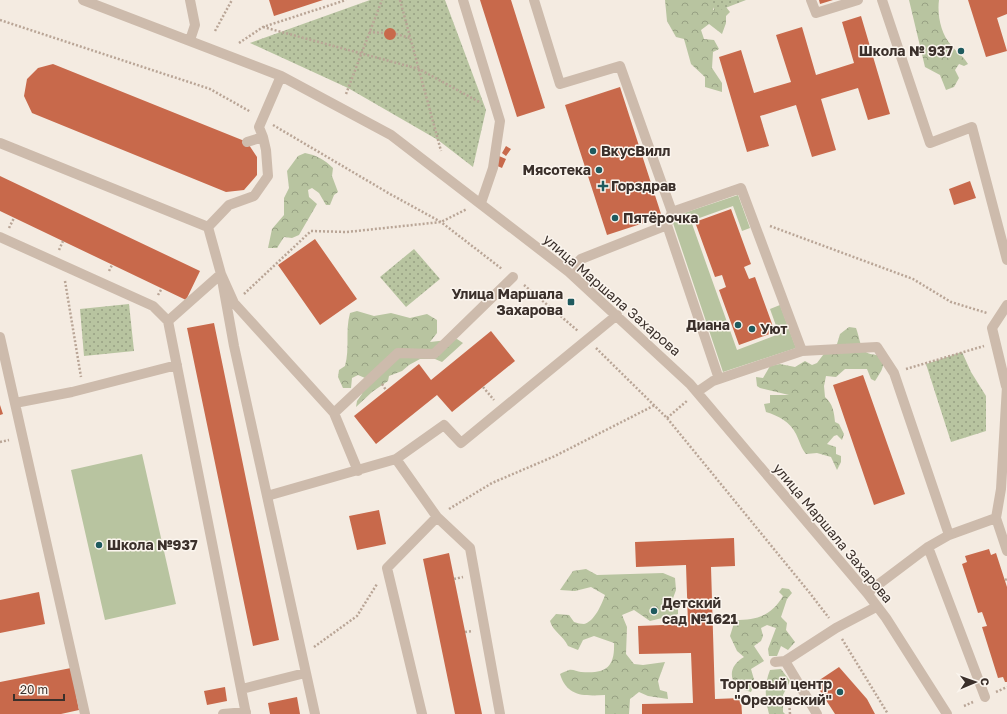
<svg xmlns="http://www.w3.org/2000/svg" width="1007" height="714" font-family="'Golos Text',sans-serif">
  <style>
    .green { fill: #b8c4a0 }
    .forest { fill: url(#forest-crowns) }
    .park { fill: url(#park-dots) }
    .building { fill: #c8694b }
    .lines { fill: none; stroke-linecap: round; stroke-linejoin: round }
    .path { stroke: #b9a596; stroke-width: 2.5; stroke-dasharray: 2 2; stroke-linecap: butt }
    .minor { stroke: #cdbbac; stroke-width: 10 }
    .poi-dot { fill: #1f5a5e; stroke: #fbf5ee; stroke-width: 1.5 }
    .labels { text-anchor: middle; stroke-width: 3; stroke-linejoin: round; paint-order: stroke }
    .poi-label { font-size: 14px; font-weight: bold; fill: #3b302b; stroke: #fbf5ee; text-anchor: start }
    .street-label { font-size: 14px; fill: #3b302b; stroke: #fbf5ee }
  </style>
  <defs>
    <pattern id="forest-crowns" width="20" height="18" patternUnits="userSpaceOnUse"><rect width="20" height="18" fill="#b8c4a0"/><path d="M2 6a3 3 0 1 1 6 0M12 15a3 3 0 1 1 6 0" fill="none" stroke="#97a083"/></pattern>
    <pattern id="park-dots" width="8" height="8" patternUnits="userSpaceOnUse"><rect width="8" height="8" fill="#b8c4a0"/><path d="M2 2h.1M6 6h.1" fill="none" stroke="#97a083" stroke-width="1.8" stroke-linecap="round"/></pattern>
  </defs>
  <rect width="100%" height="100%" fill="#f4ebe1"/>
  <!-- green -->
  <path class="green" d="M738,195l12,33 -8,3 -9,-25 -42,15 46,129 42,-16 -9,-25 10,-4 16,43 -73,24 -50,-149 2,-7z
    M142,454l34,150 -71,16 -34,-150z"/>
  <!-- forest -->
  <path class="forest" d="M665,0h48v10l13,-3 4,5 -4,4v7l-4,11 -13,-10 -8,6 3,9 10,1 5,9 -6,3 -1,16 10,15v9l-17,-5v-10l-14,-13 -7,-25 -8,-2 -9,-16z
    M909,0h30c-2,15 2,34 12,45 6,8 11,9 17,19l-4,2 -5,-2 -4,6 4,8 -5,9 -8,3 -6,-15 -15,-8z
    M305,153c11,2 20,7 28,15l-1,8 6,16 -4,3 -4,10h-4l-7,-12 -7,-5 -4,2 1,7 8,7 -18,31 -7,3 -8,-1 -7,11h-9l4,-19 12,-14v-17l5,-10 -2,-17 11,-15z
    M357,311l17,5 17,-3 19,5 17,-4 10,6v13l-7,9 27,-3 6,4 -21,19 -7,-3h-15l-11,6 -7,6 -13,5 -1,5 -16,11 -16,15 1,-6 5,-7 3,-16 -7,-3 -6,3 -1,10h-8l-5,-11 1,-7 6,-4c5,-18 0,-35 5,-53z
    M849,327l7,1c6,17 3,27 24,27 7,10 1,16 -5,26l-4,-2 -4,-10h-22l-9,8 -10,-1 -2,10 1,11c8,7 9,15 10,25l4,2 5,10 -2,6 -5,-5 -3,1 -7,8 9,3v7l5,2v6l-4,8 -6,-13 -14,-4 -11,1c-5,-6 -6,-12 -10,-20 -6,-12 -17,-18 -30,-22l-2,-8 6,-1v-8h19l-29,-7 -3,-2 -1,-9 7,1 7,-12 10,-2 15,3 10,-6 7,4 5,-2 9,-12 11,-7 3,-10z
    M586,569l11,6 66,-2 12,5 1,12 -4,11 6,7v6l-28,7 -16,-11 -12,5 5,12 -1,27 8,10 9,1 22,-3 -7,19 2,9 7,2 1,7 -20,-3 -9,-4 -9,7 -1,15h-24v-19c-21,1 -38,2 -45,-21 2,-1 6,-3 9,-4 4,-1 8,2 12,2 24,2 34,-4 33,-29l-20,-7 -11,4 -5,10 -10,-4c-5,-11 -15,-14 -18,-25l6,-7 13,1 5,7c3,1 7,2 10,2 10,-2 18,-20 21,-29l-14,-8 -16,4 -15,-1 13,-19z
    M782,588l7,1 3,4 -5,6 -6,18 6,6 -1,7 9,12 -7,8 -7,-4 -4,10h-8l-1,-7 8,-21 -9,-3 -6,3 2,8 -2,5 -7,5 10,15 -13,8 4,14 -4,9 -14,-4c-9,-13 -6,-23 7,-31l-7,-6 -7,-15 5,-16c22,0 36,-4 48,-24l-4,-4z
    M781,669l9,12 -7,14v17l2,2h-16c-4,-16 -5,-29 1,-44z"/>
  <!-- park -->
  <path class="park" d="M370,0h75l41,110 -13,57 -35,-27 -90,-52 -98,-45z
    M710,0h36l-31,12z
    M414,249l26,30 -34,28 -26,-30z
    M129,304l5,47 -50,5 -4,-47z
    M962,352l9,20 15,24v35l-35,11 -25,-78z"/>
  <!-- building -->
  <path class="building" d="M269,0h54l-49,16z
    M480,0h31l34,108 -28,9z
    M819,0h14l-13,4z
    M968,0h39v14l-10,4 10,33 -21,6z
    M861,16l29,98 -22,6 -10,-32 -37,11 15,51 -24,7 -16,-52 -36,11 9,30 -22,6 -28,-95 22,-7 13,43 37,-11 -15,-47 26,-8 14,48 38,-12 -12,-41z
    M384 34a6 6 0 1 1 12 0a6 6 0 1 1-12 0Z
    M53,64l194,78 10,15v18l-13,15 -18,2 -194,-79 -8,-17 3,-17 11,-11z
    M620,87l42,130 -55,18 -42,-130z
    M506,146l5,3 -5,7 -4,-3z
    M499,156l7,3 -4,9 -7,-3z
    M0,176l200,95 -14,29 -186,-89z
    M970,181l6,17 -22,7 -5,-16z
    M731,209l20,55 -7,3 5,12 6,-2 20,55 -36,13 -20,-55 7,-3 -4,-12 -7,2 -20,-55z
    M315,239l42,60 -37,26 -42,-60z
    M214,323l65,317 -26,6 -66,-318z
    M491,331l24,30 -63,51 -15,-17 -61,49 -22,-28 65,-52 12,16z
    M863,375l42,119 -31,11 -41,-120z
    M0,405l3,9 -3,1z
    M379,510l7,34 -29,6 -8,-34z
    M734,538l1,28 -24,1 4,132 26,-1 1,16h-100v-10l51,-1 -2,-50 -52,1 -1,-28 50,-2 -2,-59 -50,2 -1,-25z
    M989,549l2,6 5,-2 11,34v95h-2l-2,-5 -5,1 -16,-51 5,-1 -5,-14 -4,1 -16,-49 5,-2 -2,-6z
    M449,553l27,132 6,29h-27l-32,-155z
    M39,592l6,32 -45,9v-33z
    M839,667l28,32 8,15h-40l-20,-31z
    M71,668l8,42 -18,4h-61v-32z
    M225,687l2,14 -20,4 -3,-14z
    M297,697l3,17h-30l-2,-11z"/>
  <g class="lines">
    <!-- path -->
    <path class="path" d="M400,0l41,151
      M0,20l210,69 41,23
      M263,27l156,42 62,34
      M215,31l17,-31
      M369,32l15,1
      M396,34l14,4
      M239,43l24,-16 83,-27
      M346,94l36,-94
      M273,125l117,69 51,28 61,47
      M770,226l143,53 38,23 36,11
      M9,228l5,-10
      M59,250l4,-9
      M109,271l3,-6
      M65,281l16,96
      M524,285l54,46
      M244,294l67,-63 36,1 94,-10 26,-13
      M158,295l4,-7
      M596,348l71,70 142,174 20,26
      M906,369l78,-23
      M382,384l4,6
      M483,387l11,13
      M667,418l21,-18
      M0,442l9,-2
      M449,509l43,-26 63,-27 100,-51
      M454,579l9,-2
      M1005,580l2,-1
      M465,632l8,-1
      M842,639l46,75
      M314,647l43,-31 20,-32
      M996,692l11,-5
      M964,706l9,-4
      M790,714l-1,-14 2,-5"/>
    <!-- minor -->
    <path class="minor" d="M83,0l198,76 110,59 178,137 121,112 177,209 19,25 61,96
      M190,0l5,25 -5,15
      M463,0l37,121 -7,47 -12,35
      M534,0l26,84 60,-18 52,146 -5,13 -86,34 -12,13
      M811,0l5,13 42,-13
      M882,0l48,143 42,-16 35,133
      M263,137l-4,-10 22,-51
      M0,143l208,84 13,47 13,72 81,368
      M672,212l69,-24 61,163
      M667,225l52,154
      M208,227l21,-22 25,-9 14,-20 -2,-26 -3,-13 -16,5
      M0,237l153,69 15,15 53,-47 13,29 100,110 24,58
      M168,321l78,393
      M0,337l85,377
      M1006,386l-14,-58 15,-23
      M697,392l16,-11 89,-30 75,-4 17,26 55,162
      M15,403l57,-11 105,-27
      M334,413l64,-60 36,1 79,-77
      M396,459l41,58 33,31 30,166
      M267,496l129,-37 48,-34 17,18 156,-128
      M996,518l11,33
      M928,547l57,150
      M867,593l61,-46 21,-12 47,-17 5,-29 6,-103
      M775,662l10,-1
      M242,689l63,-16
      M223,714l23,-2
      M422,714l-35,-146 50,-51
      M817,714l-32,-53 51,-33 40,-21"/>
  </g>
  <!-- markers -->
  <g class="poi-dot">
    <circle cx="961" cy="51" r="4"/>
    <circle cx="593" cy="151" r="4"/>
    <circle cx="599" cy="170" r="4"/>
    <path d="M601 180h4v4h4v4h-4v4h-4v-4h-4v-4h4z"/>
    <circle cx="615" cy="218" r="4"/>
    <rect x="567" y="298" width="8" height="8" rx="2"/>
    <circle cx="738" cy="325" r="4"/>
    <circle cx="752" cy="329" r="4"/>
    <circle cx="99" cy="545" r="4"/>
    <circle cx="654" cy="611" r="4"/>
    <circle cx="840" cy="692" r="4"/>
  </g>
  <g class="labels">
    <!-- poi labels -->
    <g class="poi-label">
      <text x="953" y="56" text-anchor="end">Школа № 937</text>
      <text x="601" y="156">ВкусВилл</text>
      <text x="591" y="175" text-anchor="end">Мясотека</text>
      <text x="611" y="191">Горздрав</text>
      <text x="623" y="223">Пятёрочка</text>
      <text x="563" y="299" text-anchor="end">Улица Маршала<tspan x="563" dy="16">Захарова</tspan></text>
      <text x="730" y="330" text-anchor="end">Диана</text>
      <text x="760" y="334">Уют</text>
      <text x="107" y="550">Школа №937</text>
      <text x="662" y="608">Детский<tspan x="662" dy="16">сад №1621</tspan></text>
      <text x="832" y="689" text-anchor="end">Торговый центр<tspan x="832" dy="16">"Ореховский"</tspan></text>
    </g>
    <!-- street labels -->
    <g class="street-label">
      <text transform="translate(612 295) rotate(41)" y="5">улица Маршала Захарова</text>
      <text transform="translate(833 533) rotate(50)" y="5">улица Маршала Захарова</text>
    </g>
  </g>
  <!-- north arrow -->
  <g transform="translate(975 682) rotate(88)" stroke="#fbf5ee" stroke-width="3" paint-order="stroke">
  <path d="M0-3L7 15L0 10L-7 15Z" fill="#3b302b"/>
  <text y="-6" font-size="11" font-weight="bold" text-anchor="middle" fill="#3b302b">С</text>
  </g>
  <!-- scale -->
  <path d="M14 694v6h50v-6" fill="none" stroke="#3b302b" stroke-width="2"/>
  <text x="20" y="694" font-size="12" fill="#3b302b" stroke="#fbf5ee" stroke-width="3" paint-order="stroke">20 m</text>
</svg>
